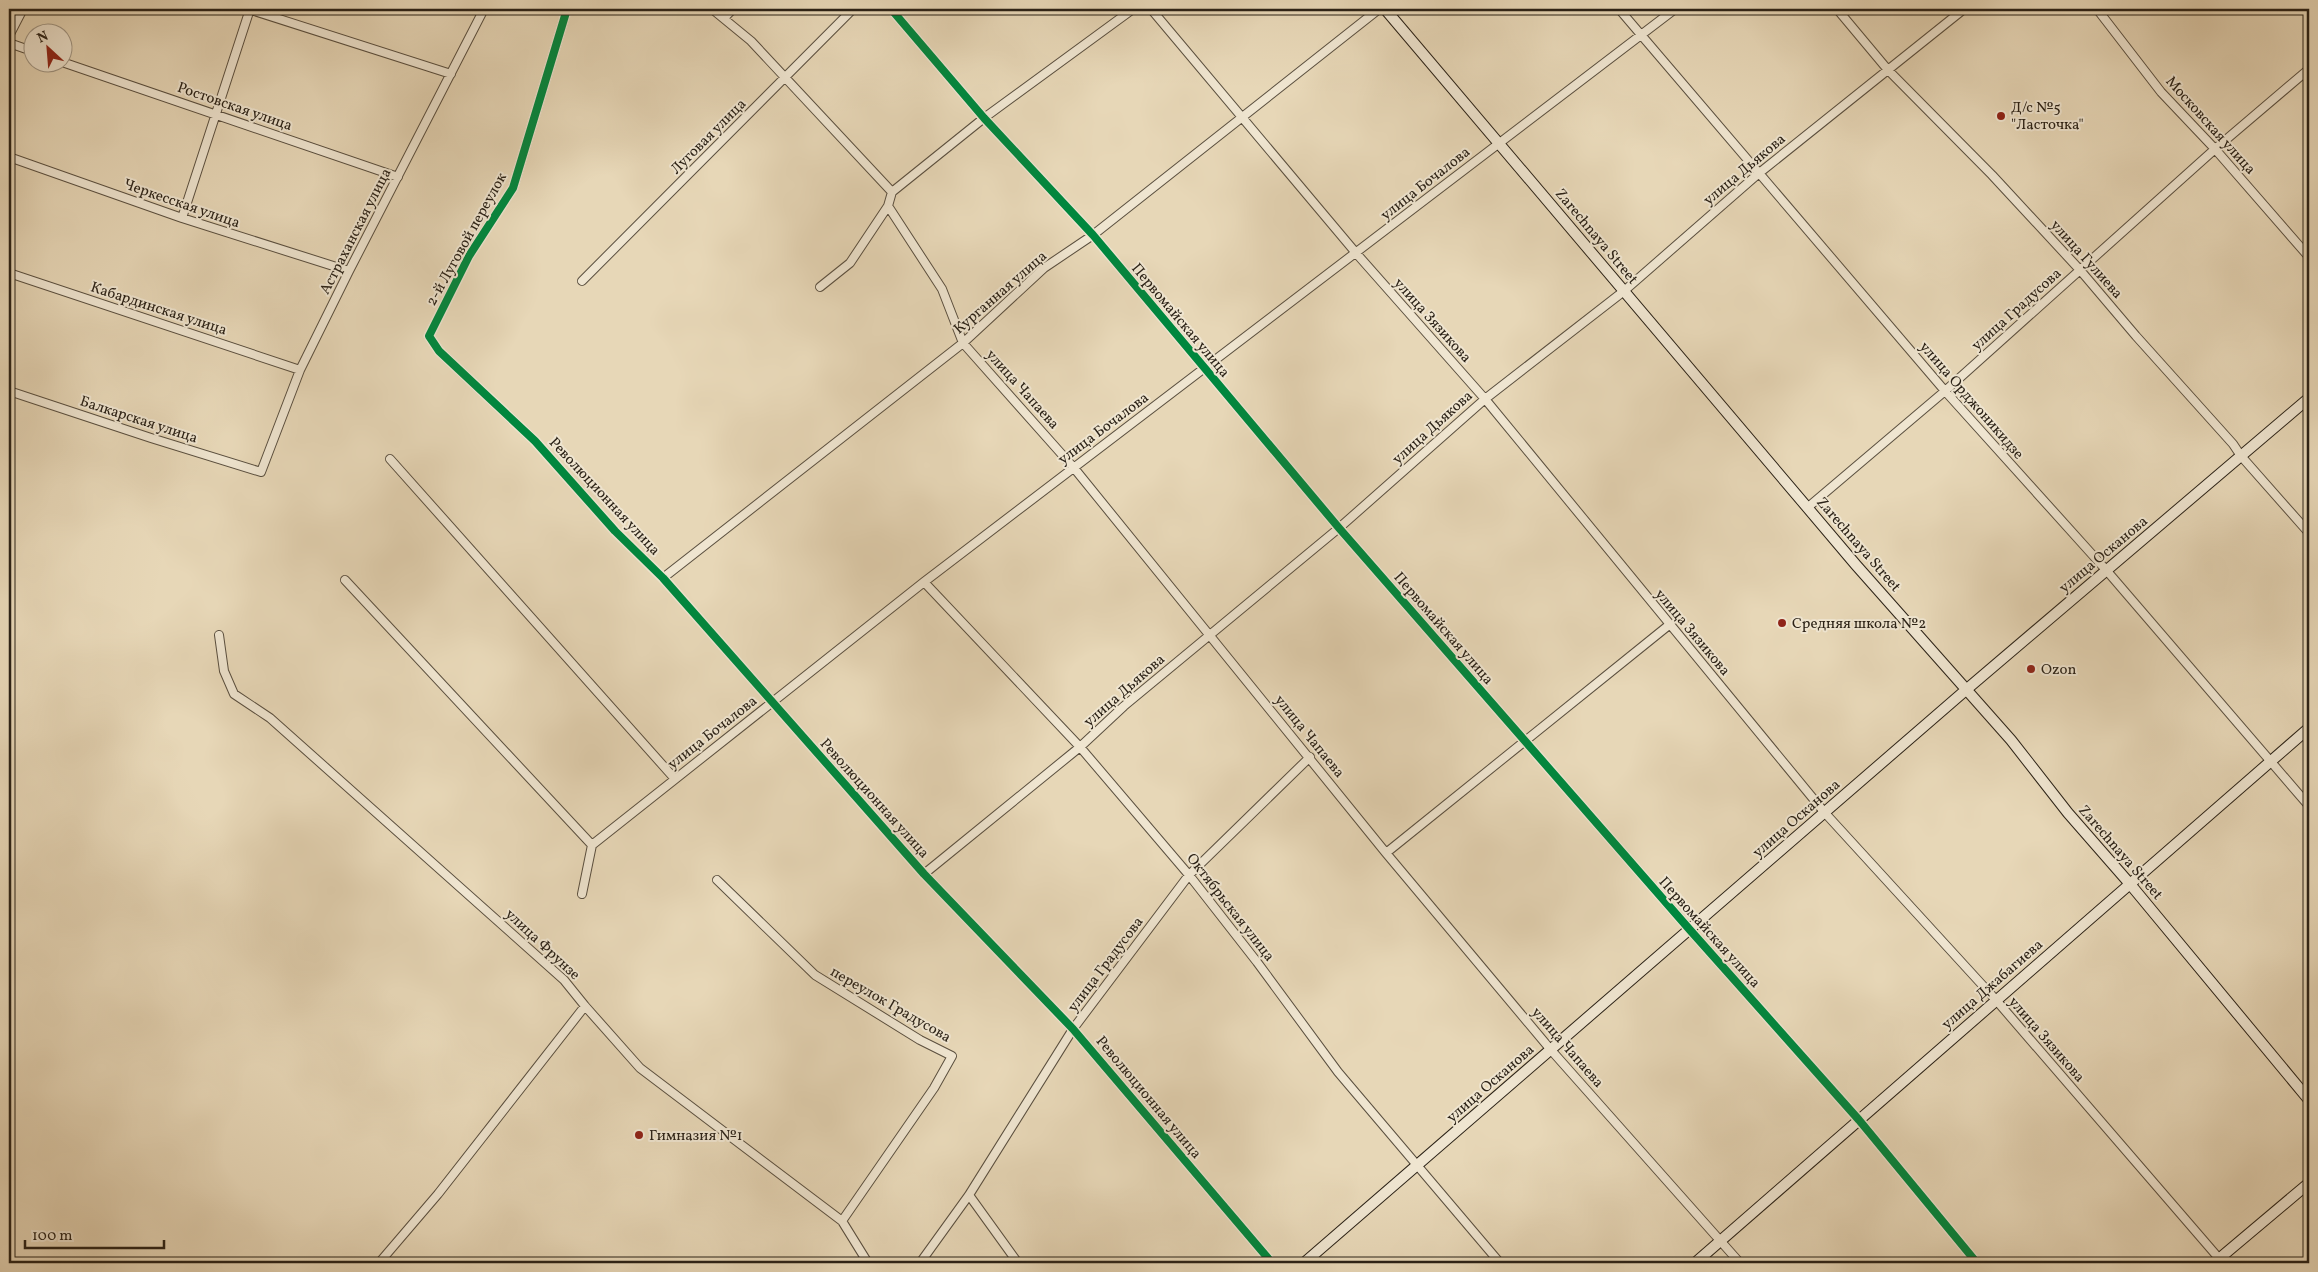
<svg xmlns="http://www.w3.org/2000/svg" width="2318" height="1272" font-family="Vollkorn,serif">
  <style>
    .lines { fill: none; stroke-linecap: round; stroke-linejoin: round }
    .street-casing { stroke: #5a4f3f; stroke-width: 10 }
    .secondary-casing { stroke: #2b2217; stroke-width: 12 }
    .street { stroke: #efe5d0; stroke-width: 8 }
    .secondary { stroke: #efe5d0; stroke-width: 10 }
    .cycleway-casing { stroke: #efe5d0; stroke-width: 11 }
    .cycleway { stroke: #00873e; stroke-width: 8 }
    .poi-dot { fill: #8f2418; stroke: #efe5d0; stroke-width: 2 }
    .labels { text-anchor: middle; stroke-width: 4; stroke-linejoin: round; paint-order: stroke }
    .street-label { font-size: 15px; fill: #2b2217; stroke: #efe5d0 }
    .poi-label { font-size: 15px; fill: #2b2217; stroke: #efe5d0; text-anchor: start }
  </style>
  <rect width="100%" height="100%" fill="#e7d7b7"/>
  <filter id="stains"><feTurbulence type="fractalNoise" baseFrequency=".004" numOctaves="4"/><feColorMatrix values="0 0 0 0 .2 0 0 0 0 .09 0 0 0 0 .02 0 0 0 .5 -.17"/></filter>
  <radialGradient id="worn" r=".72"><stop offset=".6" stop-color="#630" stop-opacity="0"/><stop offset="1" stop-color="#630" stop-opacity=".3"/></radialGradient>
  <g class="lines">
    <!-- street casing -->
    <g class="street-casing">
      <path id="street" d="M248,9l203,65
        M567,9l-54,179 -44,68 -40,80 10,15 96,90 80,90 48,47 261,296 149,155 199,234
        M712,9l39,32 141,151
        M891,9l93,109 109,117 246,293 351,402 169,190 118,143
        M1151,9l205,244 129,146 340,414 171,187 227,263
        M1619,9l326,382 162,180 202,235
        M1837,9l51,61 104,105 88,95 56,66 97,108 8,12 68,77
        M2097,9l64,83 54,57 94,108
        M725,17l8,-8
        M9,36l14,-27
        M9,43l23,8
        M62,62l336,115
        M9,157l173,61 167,53
        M888,206l54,83 21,54 111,125 312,385 165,197 189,213
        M182,218l68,-209
        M9,273l291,97
        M582,281l271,-272
        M820,287l30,-24 38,-57 4,-14 92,-74 149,-109
        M9,391l142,47 110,34 39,-102 49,-99 135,-262
        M390,459l285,320
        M1807,508l138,-117 270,-242 94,-80
        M663,578l300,-235 81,-75 49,-33 286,-226
        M345,580l247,265
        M924,582l156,165 109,128 68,87 81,110 162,191
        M219,635l5,36 10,23 36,24 294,262 21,26 55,62 202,153 26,42
        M1386,853l283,-228
        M924,874l156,-127 44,-41 215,-178 146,-129 139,-108 134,-117 206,-165
        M717,880l98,95 105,65 32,16 -18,32 -92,133
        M582,894l10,-49 332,-263 751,-573
        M969,1195l49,68
        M379,1263l59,-69 147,-188
        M920,1263l49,-68 104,-166 116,-154 121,-118"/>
    </g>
    <!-- secondary casing -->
    <g class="secondary-casing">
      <path id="secondary" d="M1385,9l471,556 155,175 57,73 62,71 179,216
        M1304,1263l663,-574 342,-291
        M1695,1263l614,-535
        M2214,1263l95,-80"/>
    </g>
    <!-- street -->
    <use href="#street" class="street"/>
    <!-- secondary -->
    <use href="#secondary" class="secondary"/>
    <!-- cycleway casing -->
    <g class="cycleway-casing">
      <path id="cycleway" d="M567,9l-54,179 -44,68 -40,80 10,15 96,90 80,90 48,47 261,296 149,155 199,234
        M891,9l93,109 109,117 246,293 351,402 169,190 118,143"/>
    </g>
    <!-- cycleway -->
    <use href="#cycleway" class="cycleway"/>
  </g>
  <!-- markers -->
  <g class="poi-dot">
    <circle cx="2001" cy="116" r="5"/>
    <circle cx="1782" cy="623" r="5"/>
    <circle cx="2031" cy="669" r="5"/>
    <circle cx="639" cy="1135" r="5"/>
  </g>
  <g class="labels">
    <!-- street labels -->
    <g class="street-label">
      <text transform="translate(235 106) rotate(19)" y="5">Ростовская улица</text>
      <text transform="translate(2211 125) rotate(48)" y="5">Московская улица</text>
      <text transform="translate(708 136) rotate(-45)" y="5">Луговая улица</text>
      <text transform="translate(1744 169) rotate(-40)" y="5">улица Дьякова</text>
      <text transform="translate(1425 183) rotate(-38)" y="5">улица Бочалова</text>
      <text transform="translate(182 203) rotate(19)" y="5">Черкесская улица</text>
      <text transform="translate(355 231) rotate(-63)" y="5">Астраханская улица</text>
      <text transform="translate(1597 236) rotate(50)" y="5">Zarechnaya Street</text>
      <text transform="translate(466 239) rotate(-61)" y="5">2-й Луговой переулок</text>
      <text transform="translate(2087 259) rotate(48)" y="5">улица Гулиева</text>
      <text transform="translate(1000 292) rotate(-41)" y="5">Курганная улица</text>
      <text transform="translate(159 308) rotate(18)" y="5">Кабардинская улица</text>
      <text transform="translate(2016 309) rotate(-42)" y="5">улица Градусова</text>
      <text transform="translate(1181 320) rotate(50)" y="5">Первомайская улица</text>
      <text transform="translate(1433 320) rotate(48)" y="5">улица Зязикова</text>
      <text transform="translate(1023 389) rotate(48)" y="5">улица Чапаева</text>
      <text transform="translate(1972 400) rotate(49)" y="5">улица Орджоникидзе</text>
      <text transform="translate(139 419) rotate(18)" y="5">Балкарская улица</text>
      <text transform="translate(1432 427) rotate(-42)" y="5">улица Дьякова</text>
      <text transform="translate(1103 428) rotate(-37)" y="5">улица Бочалова</text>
      <text transform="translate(605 496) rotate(47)" y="5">Революционная улица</text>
      <text transform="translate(1859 544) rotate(49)" y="5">Zarechnaya Street</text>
      <text transform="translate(2103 554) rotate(-40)" y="5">улица Осканова</text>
      <text transform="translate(1444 628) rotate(49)" y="5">Первомайская улица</text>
      <text transform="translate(1693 632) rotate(50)" y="5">улица Зязикова</text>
      <text transform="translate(1124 690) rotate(-41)" y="5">улица Дьякова</text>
      <text transform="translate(712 732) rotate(-38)" y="5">улица Бочалова</text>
      <text transform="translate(1310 736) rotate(51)" y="5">улица Чапаева</text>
      <text transform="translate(875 798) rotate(48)" y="5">Революционная улица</text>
      <text transform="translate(1796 818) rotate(-41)" y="5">улица Осканова</text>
      <text transform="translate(2121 852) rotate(49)" y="5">Zarechnaya Street</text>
      <text transform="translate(1231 907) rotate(52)" y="5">Октябрьская улица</text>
      <text transform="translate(1710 932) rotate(48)" y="5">Первомайская улица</text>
      <text transform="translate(543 944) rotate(43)" y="5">улица Фрунзе</text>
      <text transform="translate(1105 964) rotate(-53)" y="5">улица Градусова</text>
      <text transform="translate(1992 984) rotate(-41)" y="5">улица Джабагиева</text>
      <text transform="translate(891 1004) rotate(30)" y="5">переулок Градусова</text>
      <text transform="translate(2047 1039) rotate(49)" y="5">улица Зязикова</text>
      <text transform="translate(1568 1047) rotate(49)" y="5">улица Чапаева</text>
      <text transform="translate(1490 1083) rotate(-41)" y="5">улица Осканова</text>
      <text transform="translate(1149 1097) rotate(50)" y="5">Революционная улица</text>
    </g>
    <!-- poi labels -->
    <g class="poi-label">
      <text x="2011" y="112">Д/с №5<tspan x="2011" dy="17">"Ласточка"</tspan></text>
      <text x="1792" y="628">Средняя школа №2</text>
      <text x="2041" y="674">Ozon</text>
      <text x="649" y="1140">Гимназия №1</text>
    </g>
  </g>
  <!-- margin -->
  <rect width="2318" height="1272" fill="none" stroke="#e7d7b7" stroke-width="30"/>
  <rect x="10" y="10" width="2298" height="1252" fill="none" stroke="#2b2217" stroke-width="2.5"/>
  <rect x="15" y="15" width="2288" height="1242" fill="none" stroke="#2b2217"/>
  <!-- north arrow -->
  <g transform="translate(48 48) rotate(334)"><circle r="24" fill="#efe5d0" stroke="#a19786"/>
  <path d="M0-4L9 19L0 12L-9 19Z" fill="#8f2418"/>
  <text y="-8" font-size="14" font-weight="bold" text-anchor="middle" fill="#2b2217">N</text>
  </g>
  <!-- scale -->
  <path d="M25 1240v8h139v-8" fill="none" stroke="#2b2217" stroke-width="2.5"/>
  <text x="32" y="1240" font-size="15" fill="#2b2217" stroke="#efe5d0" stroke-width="4" paint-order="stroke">100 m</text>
  <rect width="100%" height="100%" filter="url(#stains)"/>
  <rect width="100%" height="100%" fill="url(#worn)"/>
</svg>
